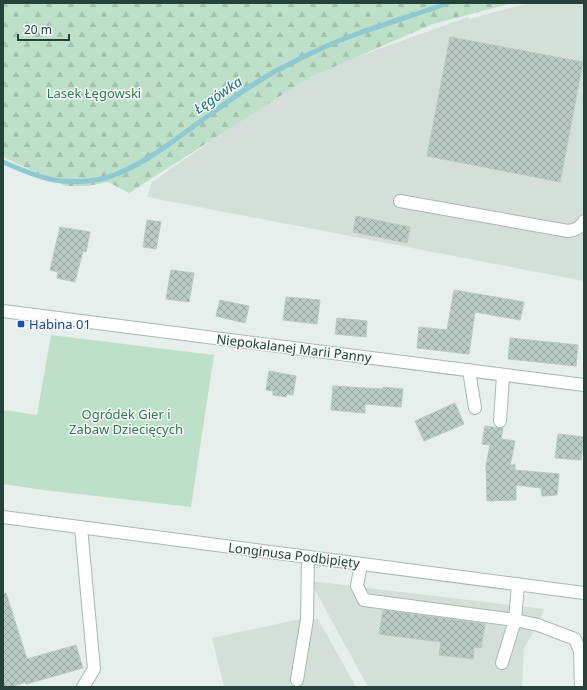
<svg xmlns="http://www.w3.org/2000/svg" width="587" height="690" font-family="'Noto Sans',sans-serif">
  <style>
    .built { fill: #d4dfda }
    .green { fill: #bfe0c8 }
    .forest { fill: url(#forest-firs) }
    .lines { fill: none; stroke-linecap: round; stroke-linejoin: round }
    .stream { stroke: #8ec9d4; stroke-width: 5 }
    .building { fill: url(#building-cross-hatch); stroke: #b8c9c2 }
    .minor-casing { stroke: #a8b8b2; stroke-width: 14 }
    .minor { stroke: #fff; stroke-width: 12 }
    .transit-dot { fill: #1a4fb4; stroke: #f7fbf9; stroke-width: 1.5 }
    .labels { text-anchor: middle; stroke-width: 3; stroke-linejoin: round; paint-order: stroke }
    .park-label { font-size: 13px; fill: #2d7a4b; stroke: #f7fbf9 }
    .transit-label { font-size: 13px; fill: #164399; stroke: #f7fbf9; text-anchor: start }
    .street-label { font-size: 13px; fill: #24423a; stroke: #f7fbf9 }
    .water-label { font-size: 14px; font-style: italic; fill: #1c6f80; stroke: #f7fbf9 }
  </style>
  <defs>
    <pattern id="forest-firs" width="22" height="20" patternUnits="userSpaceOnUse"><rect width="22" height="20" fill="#bfe0c8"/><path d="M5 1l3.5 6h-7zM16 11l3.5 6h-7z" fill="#a4c1ad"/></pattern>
    <pattern id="building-cross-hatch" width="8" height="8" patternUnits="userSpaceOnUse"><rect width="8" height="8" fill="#bbcac4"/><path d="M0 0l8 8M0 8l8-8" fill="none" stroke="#98a6a0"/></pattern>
  </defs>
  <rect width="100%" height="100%" fill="#e6efeb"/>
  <!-- built -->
  <path class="built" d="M529,3h55v278l-437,-84 5,-15 146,-101 42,-18 128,-46 1,2z
    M310,581l234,28 -6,16 -14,23 -2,39h-154z
    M300,619h18l38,68h-132l-12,-49z"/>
  <!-- green -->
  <path class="green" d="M51,335l163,20 -23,152 -147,-17 -41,-6v-74l34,5z"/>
  <!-- forest -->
  <path class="forest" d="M3,3h510l-80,21 -125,54 -179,115 -21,-11 -20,4h-22l-63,-29z"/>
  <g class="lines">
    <!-- stream -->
    <path class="stream" d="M3,162c16,7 34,15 51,18 19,3 43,2 60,-5 24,-9 44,-23 65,-38 31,-22 62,-47 95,-65 27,-14 54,-28 83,-38 30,-11 61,-20 91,-31"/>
  </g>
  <!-- building -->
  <path class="building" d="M450,37l133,25 -23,120 -133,-26z
    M356,216l54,11 -3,16 -54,-11z
    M147,220l14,2 -5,27 -13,-2z
    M60,227l30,5 -4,20 -3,-1 -8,31 -18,-4 1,-6 -8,-2z
    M171,270l23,3 -5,29 -23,-3z
    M454,290l70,12 -4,18 -45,-8 -6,42 -52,-6 2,-21 28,3z
    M286,297l34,3 -3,24 -34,-4z
    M220,300l29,6 -4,17 -29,-7z
    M337,318l30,3 -1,16 -31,-3z
    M510,338l68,7 -2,21 -68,-7z
    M269,371l27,5 -3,19 -6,-1 -1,3 -13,-2v-4l-7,-1z
    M333,386l49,3 1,-2 20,2 -2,18 -36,-3v9l-34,-3z
    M455,403l9,21 -40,17 -9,-20z
    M485,426l14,2h4l-2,11 14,2 -5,25 5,-2v6l44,4 -2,21 -15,1 -1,-8 -25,-3v15l-29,1 -1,-35 4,-21 -8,-1z
    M558,434l26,3 -3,23 -26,-2z
    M6,593l21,66 49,-14 7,23 -57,16v-2l-16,5h-7v-93z
    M383,610l102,14 -4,24 -7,-1 -1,12 -34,-4 2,-13 -62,-8z"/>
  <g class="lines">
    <!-- minor casing -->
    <g class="minor-casing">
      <path id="minor" d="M400,201l168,30c7,-1 13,-3 16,-10
        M3,311l581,74
        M469,370l6,38
        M500,421l3,-46
        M3,517l581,76
        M81,527l13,142 -11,18
        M361,564l-4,22 7,14 151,20 23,5 37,14 5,12 1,36
        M502,663l13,-43 3,-36
        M297,680l10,-61 1,-62"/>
    </g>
    <!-- minor -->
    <use href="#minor" class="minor"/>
  </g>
  <!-- markers -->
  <rect class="transit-dot" x="17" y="320" width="8" height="8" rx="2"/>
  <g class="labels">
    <!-- park labels -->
    <g class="park-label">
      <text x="94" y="98">Lasek Łęgowski</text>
      <text x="126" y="419">Ogródek Gier i<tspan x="126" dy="15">Zabaw Dziecięcych</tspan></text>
    </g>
    <!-- transit labels -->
    <g class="transit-label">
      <text x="29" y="329">Habina 01</text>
    </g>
    <!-- street labels -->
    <g class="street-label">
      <text transform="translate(294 348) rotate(7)" y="5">Niepokalanej Marii Panny</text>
      <text transform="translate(294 555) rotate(7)" y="5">Longinusa Podbipięty</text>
    </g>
    <!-- water labels -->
    <g class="water-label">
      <text transform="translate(218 95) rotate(-34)" y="5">Łęgówka</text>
    </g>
  </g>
  <!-- border -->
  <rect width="587" height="690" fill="none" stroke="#24423a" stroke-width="8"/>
  <!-- scale -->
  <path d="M18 34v6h51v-6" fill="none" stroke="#24423a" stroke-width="2"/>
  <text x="24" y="34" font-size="12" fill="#24423a" stroke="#f7fbf9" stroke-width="3" paint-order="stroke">20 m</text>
</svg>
